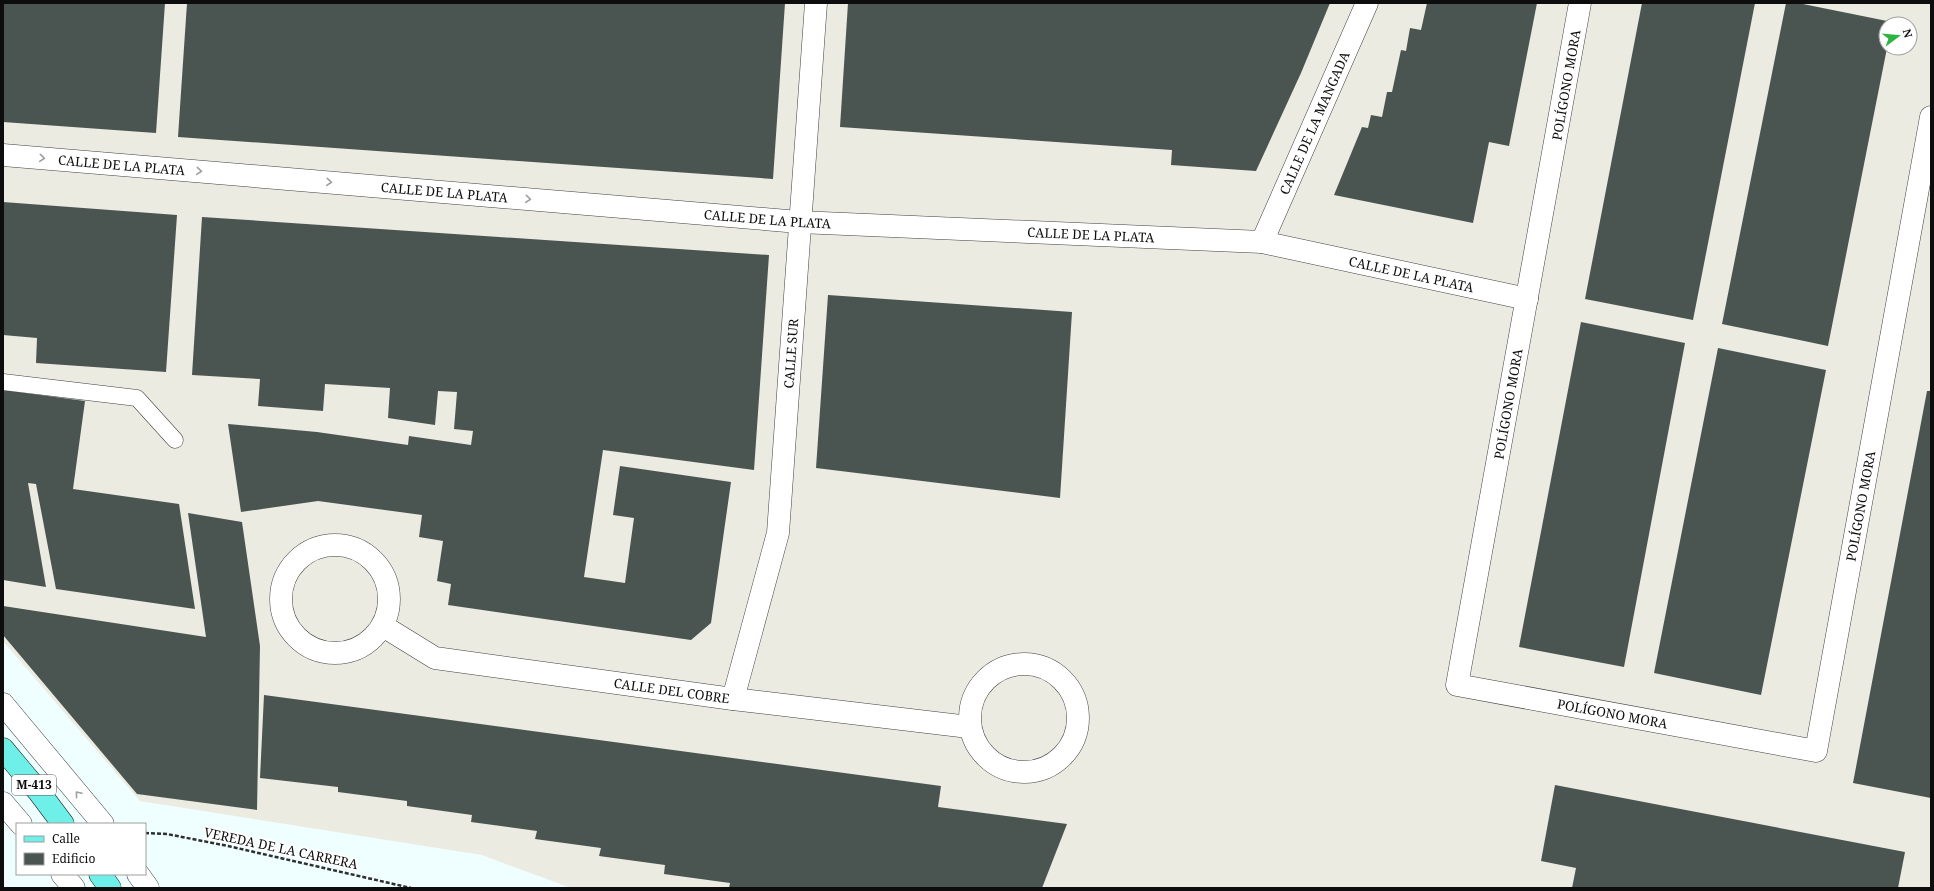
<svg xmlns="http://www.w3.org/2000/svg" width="1934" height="891" font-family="'Noto Serif',serif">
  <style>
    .industrial { fill: #ebebe2; fill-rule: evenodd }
    .building { fill: #4a5551 }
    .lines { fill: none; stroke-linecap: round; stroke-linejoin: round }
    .service-casing { stroke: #404040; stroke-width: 17 }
    .minor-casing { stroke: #404040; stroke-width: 23 }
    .primary-casing { stroke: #1e1e1e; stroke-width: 23 }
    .path { stroke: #2f2f2f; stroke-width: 2.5; stroke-dasharray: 4 2; stroke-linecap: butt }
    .service { stroke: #fff; stroke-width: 16 }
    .minor { stroke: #fff; stroke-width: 22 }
    .primary { stroke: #6eefe7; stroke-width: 22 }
    .oneway { stroke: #9e9e9e }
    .labels { text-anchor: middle; stroke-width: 4; stroke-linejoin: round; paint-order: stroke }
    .shield { fill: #fff; stroke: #565656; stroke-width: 1 }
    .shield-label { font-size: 12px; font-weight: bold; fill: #0d0d0d }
    .street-label { font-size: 13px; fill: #0d0d0d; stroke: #fff }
  </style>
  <rect width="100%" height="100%" fill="#effefe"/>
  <!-- industrial -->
  <path class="industrial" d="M3,3h1928v885h-1360l-89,-33 -342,-54 -137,-160zM1886,24h24v24h-24z"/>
  <!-- building -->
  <path class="building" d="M3,3h162l-9,130 -153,-11z
    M187,3h598l-12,176 -595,-42z
    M848,3h482l-29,70 -45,98 -85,-6 1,-15 -332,-23z
    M1427,3h110l-28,143 -20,-4 -16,81 -139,-28 28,-68 6,1 3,-13 11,2 5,-25h5l9,-42 5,1 4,-23 11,2z
    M1642,3h113l-62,317 -108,-21z
    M1786,3h12l94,19v2h-6l1,24 -59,298 -106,-22z
    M3,202l174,13 -11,157 -130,-9 1,-25 -34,-3z
    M202,217l567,38 -15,215 -151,-20 -19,127 41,6 9,-65 -21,-3 7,-49 111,16 -20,141 -20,17 -243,-35 3,-21 -14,-3 6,-40 -24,-4 3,-22 -104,-14 -77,11 -13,-88 89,8 91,13 1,-9 62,9 2,-14 -19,-2 3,-37 -19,-1 -3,34 -47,-7 2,-30 -65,-4 -2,27 -65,-5 2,-27 -68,-4z
    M828,295l244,17 -12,186 -244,-30z
    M1581,322l104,21 -61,324 -105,-20z
    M1718,348l108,22 -65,325 -107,-22z
    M3,390l82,11 -12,88 106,15 16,105 -139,-20 -20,-105 -8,-1 18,104 -43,-7z
    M1927,391h4v407l-78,-15z
    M188,513l54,9 18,124 -3,164 -120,-16 -134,-159v-29l203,31z
    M264,695l677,91 -3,21 129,17 -25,64h-313l1,-5 -66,-9 1,-9 -66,-9 2,-8 -66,-9 2,-8 -66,-9 1,-7 -65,-9v-5l-69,-9v-5l-78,-9z
    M1555,785l350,67 -7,36h-326l4,-20 -35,-7z"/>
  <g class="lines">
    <!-- service casing -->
    <g class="service-casing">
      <path id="service" d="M3,382l134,16 38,42"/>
    </g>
    <!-- minor casing -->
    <g class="minor-casing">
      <g id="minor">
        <path id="s1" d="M1580,3l-123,682 359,66 115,-634"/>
        <path id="s2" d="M3,155l796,67 463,20 265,57"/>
        <path id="s3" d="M1262,242l105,-239"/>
        <circle cx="335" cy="599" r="54"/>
        <path id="s4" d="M383,626l52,32 298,41 236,28"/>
        <circle cx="1024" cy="718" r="54"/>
        <path id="s5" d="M733,699l45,-166 38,-530"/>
        <path d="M3,704l100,120"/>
        <path d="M3,803l18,21"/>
        <path d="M62,874l12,14"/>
        <path d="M138,874l10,14"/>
      </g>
    </g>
    <!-- primary casing -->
    <g class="primary-casing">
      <path id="primary" d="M3,749l36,43 24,32
        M100,874l10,14"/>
    </g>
    <!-- path -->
    <path class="path" d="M145,833l22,1 61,12 183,42"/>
    <!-- service -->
    <use href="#service" class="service"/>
    <!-- minor -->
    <use href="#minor" class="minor"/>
    <!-- primary -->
    <use href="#primary" class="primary"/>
  </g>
  <!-- one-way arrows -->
  <defs><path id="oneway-chevron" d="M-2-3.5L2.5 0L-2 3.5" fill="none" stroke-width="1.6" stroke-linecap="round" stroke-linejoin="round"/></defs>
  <g class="oneway">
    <use href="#oneway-chevron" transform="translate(42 158) rotate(5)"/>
    <use href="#oneway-chevron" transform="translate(199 171) rotate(5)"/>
    <use href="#oneway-chevron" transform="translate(329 182) rotate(5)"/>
    <use href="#oneway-chevron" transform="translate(528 199) rotate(5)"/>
    <use href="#oneway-chevron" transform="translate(78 794) rotate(-130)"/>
  </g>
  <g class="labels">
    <!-- shield labels -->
    <rect class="shield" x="12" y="775" width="44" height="20" rx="3"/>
    <g class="shield-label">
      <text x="34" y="789">M-413</text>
    </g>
    <!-- street labels -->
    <g class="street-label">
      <text transform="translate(1566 85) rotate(-80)" y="5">POLÍGONO MORA</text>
      <text dy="5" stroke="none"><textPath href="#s3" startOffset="130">CALLE DE LA MANGADA</textPath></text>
      <text dy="5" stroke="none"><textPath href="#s2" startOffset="119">CALLE DE LA PLATA</textPath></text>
      <text dy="5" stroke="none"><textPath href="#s2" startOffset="443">CALLE DE LA PLATA</textPath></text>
      <text dy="5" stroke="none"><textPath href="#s2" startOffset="767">CALLE DE LA PLATA</textPath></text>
      <text dy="5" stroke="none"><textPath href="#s2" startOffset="1091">CALLE DE LA PLATA</textPath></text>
      <text dy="5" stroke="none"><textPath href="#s2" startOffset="1415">CALLE DE LA PLATA</textPath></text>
      <text dy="5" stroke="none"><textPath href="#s5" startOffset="352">CALLE SUR</textPath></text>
      <text transform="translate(1508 404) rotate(-80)" y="5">POLÍGONO MORA</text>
      <text dy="5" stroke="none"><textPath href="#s1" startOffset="1307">POLÍGONO MORA</textPath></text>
      <text dy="5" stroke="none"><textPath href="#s4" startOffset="300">CALLE DEL COBRE</textPath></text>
      <text dy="5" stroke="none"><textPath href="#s1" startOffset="851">POLÍGONO MORA</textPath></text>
      <text transform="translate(281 848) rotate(12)" y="5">VEREDA DE LA CARRERA</text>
    </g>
  </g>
  <!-- border -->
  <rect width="1934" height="891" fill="none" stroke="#0d0d0d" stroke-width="8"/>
  <!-- legend -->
  <rect x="16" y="823" width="130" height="52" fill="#ffffff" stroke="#9e9e9e"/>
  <rect x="24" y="836" width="20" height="6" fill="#6eefe7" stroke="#9e9e9e"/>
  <text x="52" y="843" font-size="12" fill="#0d0d0d">Calle</text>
  <rect x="24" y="853" width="20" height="12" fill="#4a5551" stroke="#9e9e9e"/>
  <text x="52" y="863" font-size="12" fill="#0d0d0d">Edificio</text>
  <!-- north arrow -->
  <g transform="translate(1898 36) rotate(74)"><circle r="19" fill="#ffffff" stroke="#9e9e9e"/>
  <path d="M0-3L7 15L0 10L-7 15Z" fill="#2fb342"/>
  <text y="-6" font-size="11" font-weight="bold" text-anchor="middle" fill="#0d0d0d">N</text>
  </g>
</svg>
